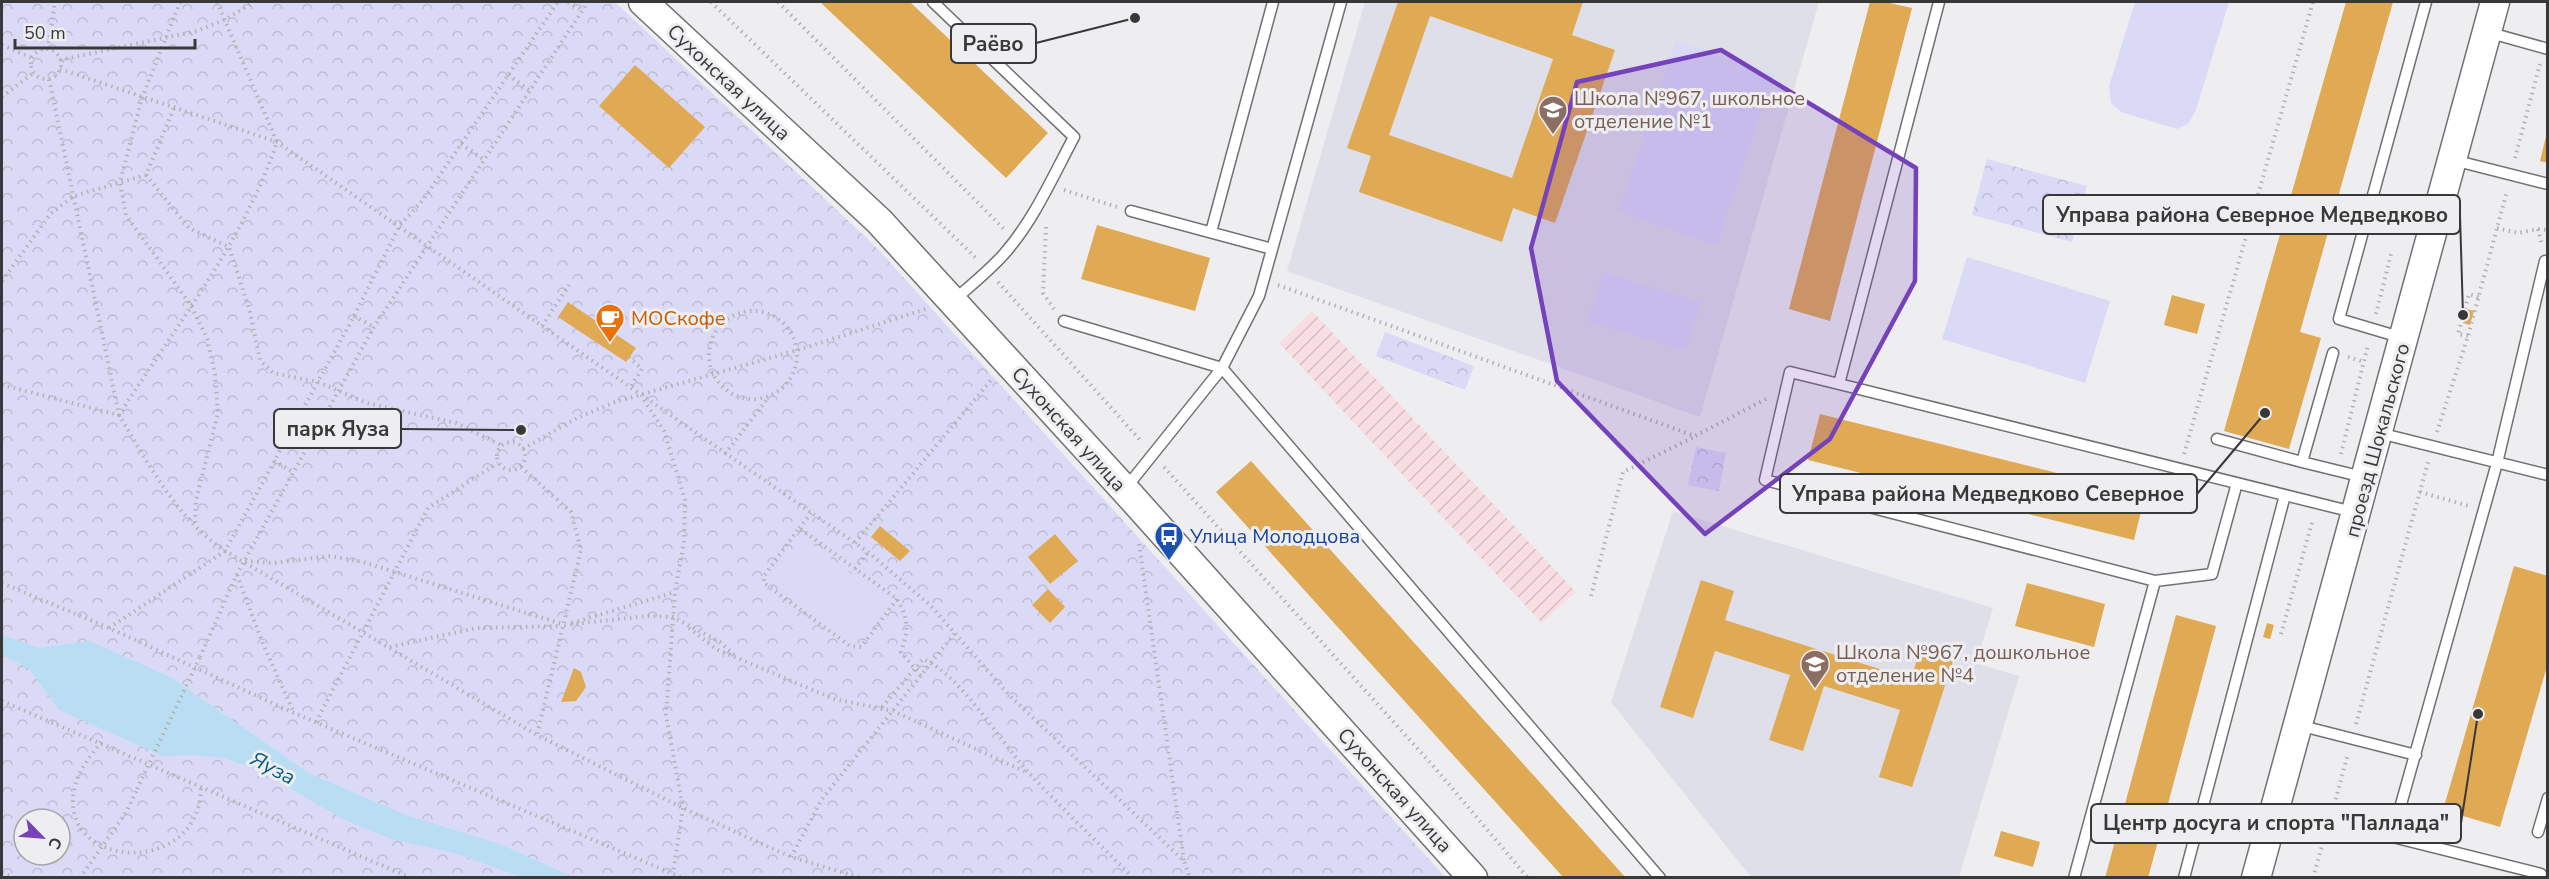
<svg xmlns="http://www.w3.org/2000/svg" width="2549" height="879" font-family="'Nunito Sans',sans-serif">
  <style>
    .industrial { fill: url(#industrial-furrows) }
    .built { fill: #dfdfe9 }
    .park { fill: url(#park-crowns); fill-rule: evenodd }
    .pitch { fill: #dadaf7 }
    .water { fill: #b9ddf2 }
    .building { fill: #e0a954; fill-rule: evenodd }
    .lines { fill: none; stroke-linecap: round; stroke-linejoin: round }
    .lane-casing { stroke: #717173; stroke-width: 13 }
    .secondary-casing { stroke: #717173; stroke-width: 31 }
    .path { stroke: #b2b2b4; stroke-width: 4; stroke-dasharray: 1.5 4.5; stroke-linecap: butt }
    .lane { stroke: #fff; stroke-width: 10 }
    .secondary { stroke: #fff; stroke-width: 28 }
    .path-bridge { stroke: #b2b2b4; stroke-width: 4; stroke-dasharray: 1.5 4.5; stroke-linecap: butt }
    .marked { fill: #7642b9; fill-opacity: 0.2; stroke: #7642b9; stroke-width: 4.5; stroke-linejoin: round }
    .labels { text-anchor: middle; stroke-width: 6; stroke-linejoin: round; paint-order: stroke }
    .street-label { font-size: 20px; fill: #383839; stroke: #eeeef1 }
    .education-label { font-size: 20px; fill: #785e54; stroke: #eeeef1; text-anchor: start }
    .food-label { font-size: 20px; fill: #c56008; stroke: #eeeef1; text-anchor: start }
    .transit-label { font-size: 20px; fill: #164399; stroke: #eeeef1; text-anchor: start }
    .water-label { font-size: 21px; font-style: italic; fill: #075c7e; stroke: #eeeef1 }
    .leader { fill: none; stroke: #383839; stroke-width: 2 }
    .callout-dot { fill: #383839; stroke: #eeeef1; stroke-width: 2 }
    .callout { fill: #eeeef1; stroke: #383839; stroke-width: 2 }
    .callout-label { font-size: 21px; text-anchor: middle; font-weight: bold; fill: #383839 }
  </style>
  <defs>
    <pattern id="industrial-furrows" width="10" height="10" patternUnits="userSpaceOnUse" patternTransform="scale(1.5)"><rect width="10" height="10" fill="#f8dde2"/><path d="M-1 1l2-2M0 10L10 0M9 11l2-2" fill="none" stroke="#d5bec3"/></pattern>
    <pattern id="park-crowns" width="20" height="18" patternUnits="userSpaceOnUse" patternTransform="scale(1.5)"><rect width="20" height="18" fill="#dadaf7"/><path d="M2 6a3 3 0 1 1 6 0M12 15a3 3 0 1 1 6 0" fill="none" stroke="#bcbcd4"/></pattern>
  </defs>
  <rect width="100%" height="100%" fill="#eeeef1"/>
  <!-- industrial -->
  <path class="industrial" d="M1312,311l264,281 -34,31 -263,-280z"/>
  <!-- built -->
  <path class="built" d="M1365,2h454l-119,415 -413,-146z
    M1673,511l320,97 -17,55 43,13 -60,201h-208l-140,-175z"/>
  <!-- park -->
  <path class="park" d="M2,2h613l260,244 570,631 -1443,1zM24,819h36v36h-36z
    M1987,159l100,27 -15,56 -100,-27z
    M1385,332l89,34 -9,24 -89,-34z
    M1696,447l30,6 -7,38 -31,-6z"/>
  <!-- pitch -->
  <path class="pitch" d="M2135,2h94l-33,108 -8,14 -11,5 -56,-17 -10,-9 -2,-17z
    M1676,41l99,33 -59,171 -98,-34z
    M1967,257l143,44 -25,82 -143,-44z
    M1603,272l98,30 -15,49 -99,-30z
    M804,539l85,62 -33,41 -83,-63z"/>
  <!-- water -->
  <path class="water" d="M2,635l37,13 51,-7 82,37 138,96 96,41 93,29 75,33h-53l-67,-24 -63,-14 -48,-20 -83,-48 -36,-13 -30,-3 -31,1 -104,-46 -29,-40 -28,-16z"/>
  <!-- building -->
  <path class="building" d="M820,2h90l138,131 -42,45z
    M1398,2h185l-11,33 43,15 -60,173 -42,-15 -11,34 -143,-50 12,-36 -24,-8zM1430,16l123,43 -41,119 -123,-43z
    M1870,2h15l27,6 -82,313 -41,-12z
    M2346,2h47l-93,330 21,6 -32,111 -65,-18z
    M635,65l70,62 -36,41 -70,-62z
    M2547,132h1v31l-8,-2z
    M1097,225l113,33 -15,53 -114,-32z
    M2172,295l33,9 -8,30 -33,-9z
    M568,302l68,46 -10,14 -68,-45z
    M2467,309l7,2 -4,14 -7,-2z
    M1820,414l325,81 -11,45 -326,-80z
    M1251,461l76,85 299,332h-62l-348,-386z
    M880,526l30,25 -10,10 -29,-24z
    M1055,534l23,27 -28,23 -22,-27z
    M2514,566l34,10v87l-48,164 -57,-17z
    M1701,580l33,11 -9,29 186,59 9,-29 33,11 -41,126 -33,-10 21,-67 -76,-24 -21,65 -34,-11 21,-65 -75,-24 -22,67 -33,-11z
    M2027,583l78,21 -11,43 -79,-21z
    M1048,589l17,18 -15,16 -18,-18z
    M2176,615l40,11 -68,252h-43z
    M2267,623l7,2 -4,14 -7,-2z
    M574,668l7,4 5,15 -10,14 -15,1z
    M2001,831l39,11 -7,25 -39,-11z"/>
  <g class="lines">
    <!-- lane casing -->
    <g class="lane-casing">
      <path id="lane" d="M933,2l141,135c-21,39 -40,83 -70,117 -15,17 -34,32 -51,47
        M1341,2l-82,294 -37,72 438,510
        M2487,32l61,17
        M2453,160l95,24
        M1131,211l141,38
        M1211,232l62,-230
        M1064,321l158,47 -97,121
        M2403,338l-64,-19 87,-317
        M2333,353l-31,109 61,15
        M1839,384l100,-382
        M2379,433l169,42
        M2217,439l85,23
        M2237,483l-25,91 -57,7 -390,-101 25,-108 49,12 514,128
        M2298,725l118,30
        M2277,808l264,66
        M2398,815l99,-352 48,-202
        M2538,832l10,-34
        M2074,878l81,-297
        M2184,878l101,-383"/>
    </g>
    <!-- secondary casing -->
    <g class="secondary-casing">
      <path id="secondary" d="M643,2l236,219 246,269 348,388
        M2256,878l239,-876"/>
    </g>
    <!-- path -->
    <path class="path" d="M180,2l-38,96 -22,84 6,33 64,89 17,34 8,36 3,39 -22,87 -1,27
      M217,2l60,140c-33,99 -102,185 -158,273 30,49 57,103 106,136l312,184 146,73 108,49 70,21
      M568,2l14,8
      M711,2l265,256
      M778,2l226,227
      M2,45l30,13
      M31 64a15 15 0 1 1 30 0a15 15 0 1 1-30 0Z
      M48,49l7,-47
      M60,60l137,-29 29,-12 28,-17
      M60,69l217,73 591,410 62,53 79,90 175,166 6,17
      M508,75l21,15
      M2,97l31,-24
      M461,144l22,15
      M2515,158l25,-94
      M146,175l43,53 40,19 20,61 11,52 13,13 45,9 49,21 89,20 45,22
      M1064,190l53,17
      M1046,227l-3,66 11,16
      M2497,228l21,5 20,-4 10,1
      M2538,229l4,16
      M2,281l49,-68 23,-17 72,-21 28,-67
      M998,282l143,159
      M1278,285l417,151 71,-37
      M709 355a44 44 0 1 1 88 0a44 44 0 1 1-88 0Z
      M2376,314l16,-64
      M354,316l20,11
      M542,326l27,-41
      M2468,336l-10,-2 11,-40 10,3
      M629,357l13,12 -12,19
      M2348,357l16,5
      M2,385l117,30 -70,-336
      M644,400l20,31 21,69 -1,42 -9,50 -9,123 17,93 -10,65
      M2437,432l31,-96 39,-145
      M497 456a14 14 0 1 1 28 0a14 14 0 1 1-28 0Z
      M523,449l54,-31 38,-16 183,-52 128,-41
      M725,454l43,-56
      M2184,454l129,-452
      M2341,454l27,-109
      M274,461l19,11
      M521,467l50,45 10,38 -44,185
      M1164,467l271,301 93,110
      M2420,492l49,14
      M799,528l12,-15
      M855,543l136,-163
      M1139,544l45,317
      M245,561l29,2 56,-7 33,6 202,63 83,-9 25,1 47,25 17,15
      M855,569l13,-17
      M237,575l26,69 31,69
      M2,583l107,45 185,85 389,165
      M1591,596l32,-124 71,-35
      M897,599l-36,48 -11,-1 -86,-63v-7l35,-48 98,71c12,21 12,30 4,53l20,24
      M572,623l103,-31
      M109,628l116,-77 129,-235 46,-91 23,-25 135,-198
      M689,628l27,21 118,50 59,12 135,62
      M2281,634l32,-115
      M390,647l86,-19 86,-2
      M200,657l37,-83 137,-247 214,-325
      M2,701l409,177
      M882,707l41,-48c37,15 78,84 106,114 33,36 70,70 104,105
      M316,722l112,-214 70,-45
      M2356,724l72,-262
      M101,742c-10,14 -22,27 -26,44 -21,84 126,93 126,1
      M2334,805l14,-51
      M791,857l31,-58 133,-166
      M2,873l13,5
      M80,878l47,-67 10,-22
      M2313,878l12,-43"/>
    <!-- lane -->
    <use href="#lane" class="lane"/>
    <!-- secondary -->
    <use href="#secondary" class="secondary"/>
    <!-- path-bridge -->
    <path class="path-bridge" d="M137,789l63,-132"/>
  </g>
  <!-- marked area -->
  <path class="marked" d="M1721,50l195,118 -1,113 -85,158 -125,95 -148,-153 -26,-133 46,-166z"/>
  <!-- icons -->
  <defs>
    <g id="school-pin" transform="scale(1.5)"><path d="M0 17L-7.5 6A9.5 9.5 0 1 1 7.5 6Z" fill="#8d6e63" stroke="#eeeef1"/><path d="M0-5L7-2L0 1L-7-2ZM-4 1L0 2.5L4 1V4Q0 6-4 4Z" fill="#fff"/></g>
    <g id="cafe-pin" transform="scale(1.5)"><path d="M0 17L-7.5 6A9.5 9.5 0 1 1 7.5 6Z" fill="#e8710a" stroke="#eeeef1"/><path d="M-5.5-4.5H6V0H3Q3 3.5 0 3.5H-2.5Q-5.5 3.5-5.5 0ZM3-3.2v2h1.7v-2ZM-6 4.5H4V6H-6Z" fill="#fff"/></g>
    <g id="bus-pin" transform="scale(1.5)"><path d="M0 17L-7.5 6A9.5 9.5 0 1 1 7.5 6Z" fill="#1a4fb4" stroke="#eeeef1"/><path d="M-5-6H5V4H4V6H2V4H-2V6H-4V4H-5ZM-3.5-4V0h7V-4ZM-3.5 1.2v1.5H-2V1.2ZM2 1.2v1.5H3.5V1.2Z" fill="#fff"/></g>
  </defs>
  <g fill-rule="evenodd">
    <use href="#school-pin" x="1553" y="110"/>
    <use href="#cafe-pin" x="610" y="318"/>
    <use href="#bus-pin" x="1169" y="536"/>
    <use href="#school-pin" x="1815" y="664"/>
  </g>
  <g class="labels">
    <!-- street labels -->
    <g class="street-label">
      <text transform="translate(729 82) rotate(43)" y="7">Сухонская улица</text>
      <text transform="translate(1069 429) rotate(48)" y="7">Сухонская улица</text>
      <text transform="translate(2377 440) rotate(-75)" y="7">проезд Шокальского</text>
      <text transform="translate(1395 790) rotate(48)" y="7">Сухонская улица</text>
    </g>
    <!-- education labels -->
    <g class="education-label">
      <text x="1574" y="105">Школа №967, школьное<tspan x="1574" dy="23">отделение №1</tspan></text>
      <text x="1836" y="659">Школа №967, дошкольное<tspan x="1836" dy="23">отделение №4</tspan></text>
    </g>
    <!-- food labels -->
    <g class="food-label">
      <text x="631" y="325">МОСкофе</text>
    </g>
    <!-- transit labels -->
    <g class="transit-label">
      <text x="1190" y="543">Улица Молодцова</text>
    </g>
    <!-- water labels -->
    <g class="water-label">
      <text transform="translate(273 768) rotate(28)" y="7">Яуза</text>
    </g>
  </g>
  <!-- callouts -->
  <path class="leader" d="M1135 18L1036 43M2463 315L2460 215M521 430L401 429M2265 413L2197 494M2478 714L2461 823"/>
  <g class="callout-dot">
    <circle cx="1135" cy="18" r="6"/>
    <circle cx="2463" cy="315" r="6"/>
    <circle cx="521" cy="430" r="6"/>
    <circle cx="2265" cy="413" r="6"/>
    <circle cx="2478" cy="714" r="6"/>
  </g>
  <g class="callout">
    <rect x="951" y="24" width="85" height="39" rx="6"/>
    <rect x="2043" y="195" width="417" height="39" rx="6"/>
    <rect x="274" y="409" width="127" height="39" rx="6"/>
    <rect x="1780" y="474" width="417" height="39" rx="6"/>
    <rect x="2091" y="804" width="370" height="39" rx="6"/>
  </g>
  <g class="callout-label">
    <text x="993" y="51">Раёво</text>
    <text x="2252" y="222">Управа района Северное Медведково</text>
    <text x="338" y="436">парк Яуза</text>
    <text x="1988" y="501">Управа района Медведково Северное</text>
    <text x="2276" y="830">Центр досуга и спорта "Паллада"</text>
  </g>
  <!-- border -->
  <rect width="2549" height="879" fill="none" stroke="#383839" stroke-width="6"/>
  <!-- north arrow -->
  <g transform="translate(42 837) rotate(115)"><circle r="28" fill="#eeeef1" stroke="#a5a5a7" stroke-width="1.5"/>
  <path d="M0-4.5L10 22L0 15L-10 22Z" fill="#7642b9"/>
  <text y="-9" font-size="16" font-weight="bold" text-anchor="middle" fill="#383839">С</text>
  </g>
  <!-- scale -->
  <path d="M15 39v9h180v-9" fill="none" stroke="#383839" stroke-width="3"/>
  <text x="24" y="39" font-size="18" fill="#383839" stroke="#eeeef1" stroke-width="4.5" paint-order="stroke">50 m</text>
</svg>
